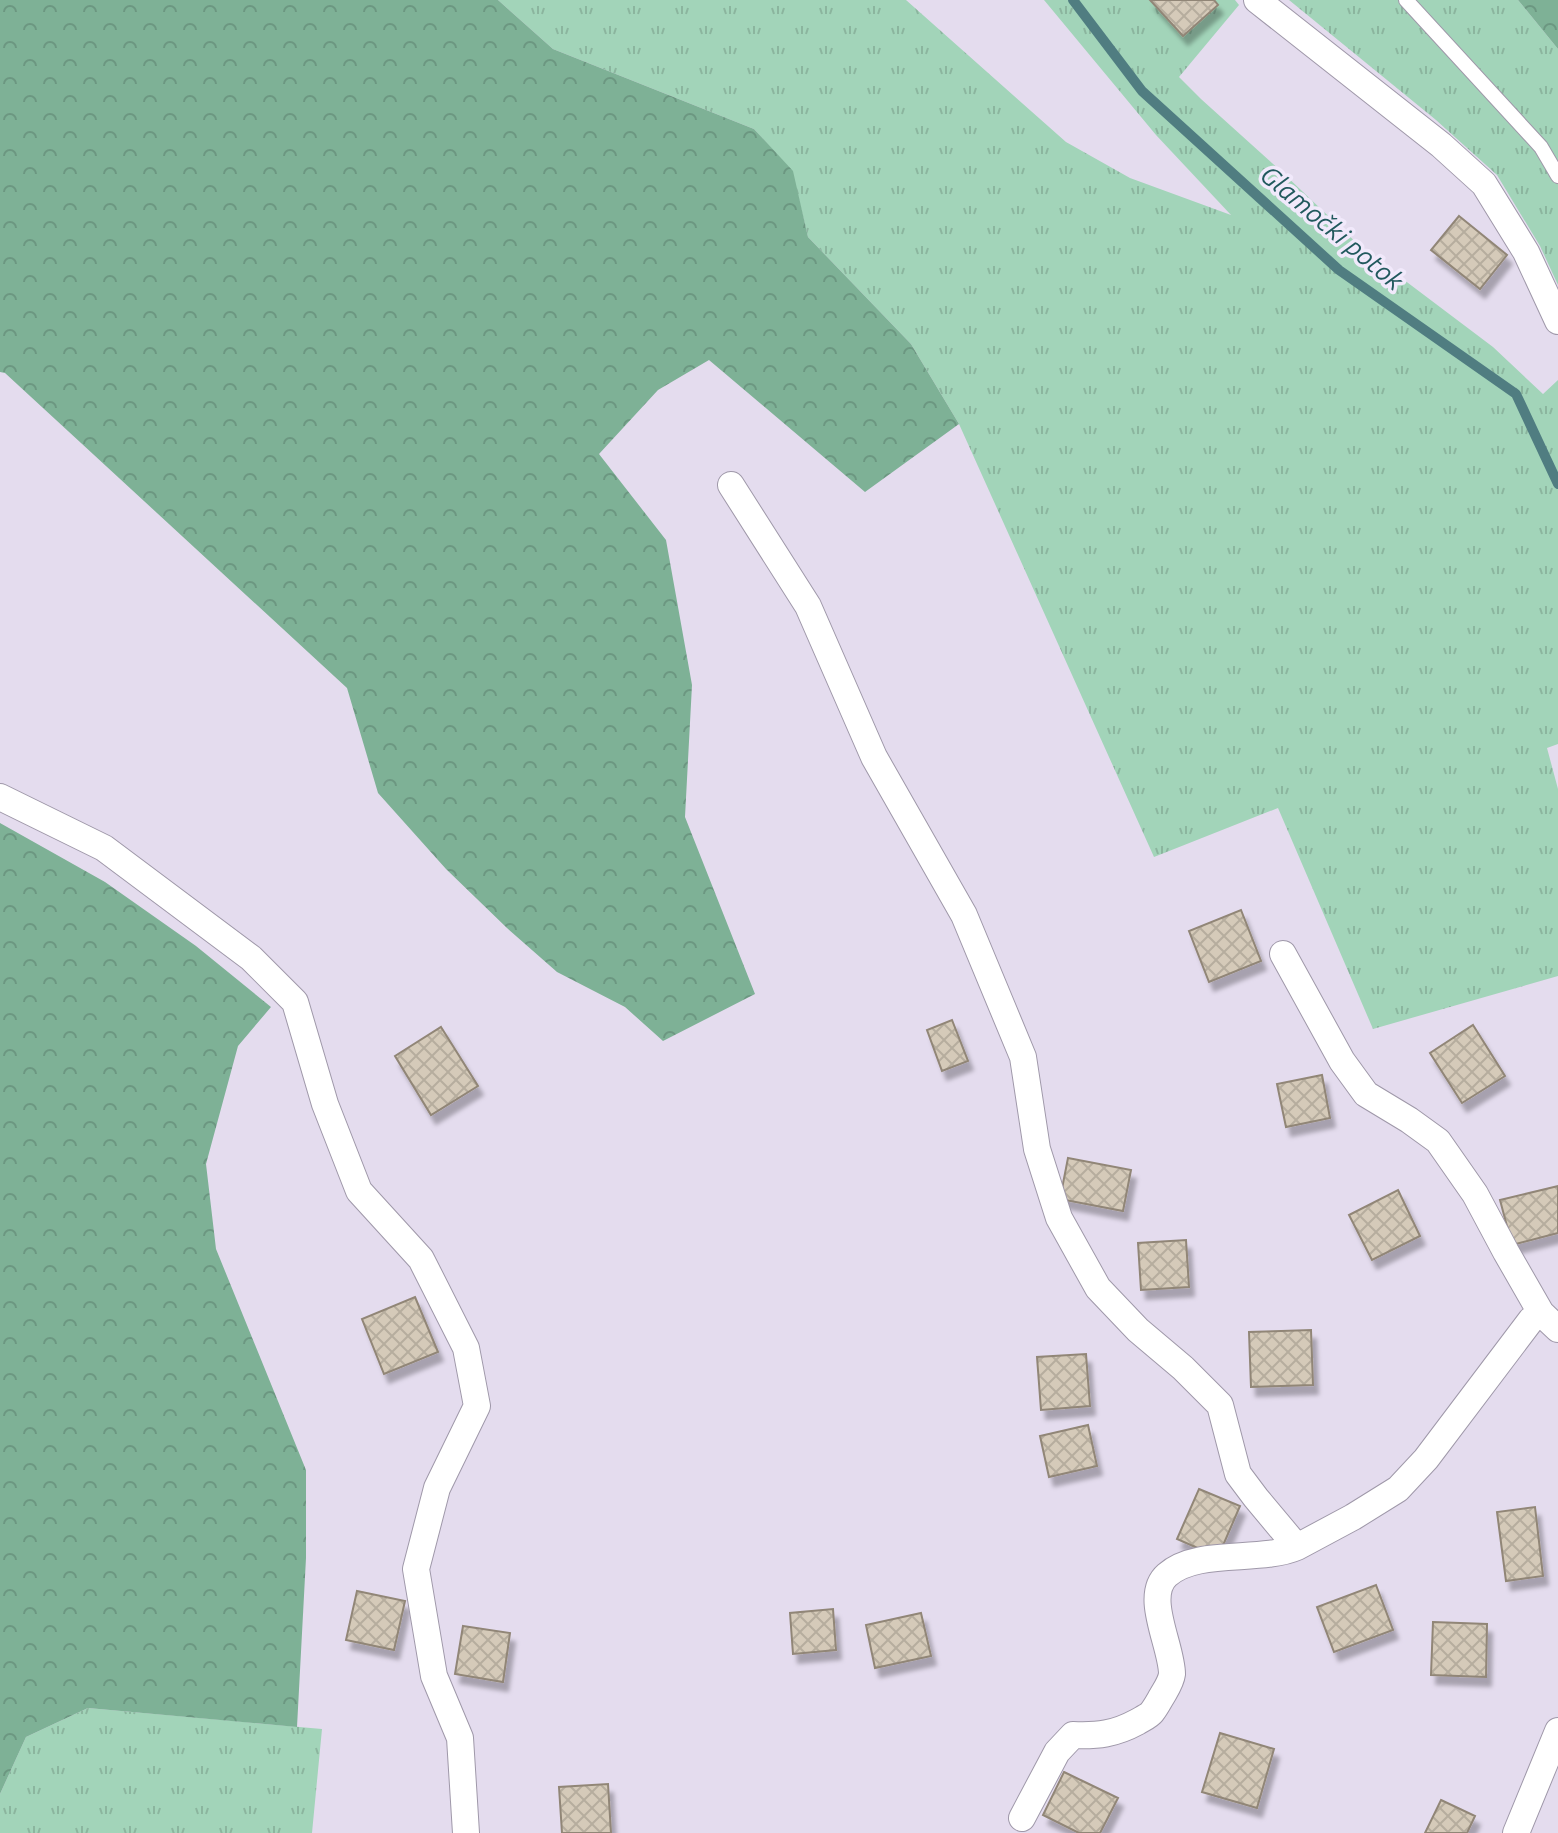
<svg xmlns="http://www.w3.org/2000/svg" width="1558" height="1833" font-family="Ubuntu,sans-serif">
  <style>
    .grass { fill: url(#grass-tufts) }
    .forest { fill: url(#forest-crowns) }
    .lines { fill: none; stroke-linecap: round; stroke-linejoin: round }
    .stream { stroke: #507d81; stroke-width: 10 }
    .building { fill: url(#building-cross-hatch); stroke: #918677; stroke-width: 2; filter: url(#shadow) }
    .service-casing { stroke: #9f98a9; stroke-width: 16 }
    .minor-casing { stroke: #9f98a9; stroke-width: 28 }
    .service { stroke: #fff; stroke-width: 14 }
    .minor { stroke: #fff; stroke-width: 26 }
    .labels { text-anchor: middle; stroke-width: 7; stroke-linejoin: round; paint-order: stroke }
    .water-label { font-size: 26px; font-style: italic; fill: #21595d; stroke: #f1e9fb }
  </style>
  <defs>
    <pattern id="grass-tufts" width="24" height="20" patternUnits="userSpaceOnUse" patternTransform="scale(2)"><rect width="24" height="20" fill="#a2d4b9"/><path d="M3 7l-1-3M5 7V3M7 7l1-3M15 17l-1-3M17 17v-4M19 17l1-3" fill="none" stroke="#8bb59e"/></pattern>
    <pattern id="forest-crowns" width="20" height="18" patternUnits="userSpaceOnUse" patternTransform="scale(2)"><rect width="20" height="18" fill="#7eb196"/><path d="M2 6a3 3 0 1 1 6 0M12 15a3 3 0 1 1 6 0" fill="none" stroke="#6c9781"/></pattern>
    <pattern id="building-cross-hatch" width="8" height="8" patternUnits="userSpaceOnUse" patternTransform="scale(2)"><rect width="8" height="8" fill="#d5cab9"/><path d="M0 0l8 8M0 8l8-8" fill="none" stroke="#b6ad9e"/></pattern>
    <filter id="shadow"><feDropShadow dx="5" dy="9" stdDeviation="2" flood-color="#0004"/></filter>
  </defs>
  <rect width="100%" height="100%" fill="#e4dcee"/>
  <!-- grass -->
  <path class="grass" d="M498,0h408l160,142 64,36 101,37 -75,-80 -112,-135h191l4,5 -60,72 22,22 81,73 81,77 130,98 50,47 15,-14v364l-11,4 11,41v187l-185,53 -95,-221 -124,49 -195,-433 -48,-80 -103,-107 -16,-66 -38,-42 -201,-80z
    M1289,0h229l40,49v236l-18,-39 -43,-71 -61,-55z
    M88,1708l234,21 -10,104h-312v-39l26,-57z"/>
  <!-- forest -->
  <path class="forest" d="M0,0h498l55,49 201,80 39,42 15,66 103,107 48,80 -94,68 -156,-132 -51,30 -59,64 67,86 26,145 -7,132 70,177 -92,47 -38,-34 -68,-35 -50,-44 -61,-59 -68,-76 -31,-105 -342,-315 -5,-1z
    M1518,0h40v49z
    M0,823l105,59 91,64 75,61 -33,39 -32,118 10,85 90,221v88l-9,169 -209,-19 -62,29 -26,57z"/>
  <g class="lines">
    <!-- stream -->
    <path class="stream" d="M1073,0l69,91 197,179 177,124 42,90"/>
  </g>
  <!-- building -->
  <path class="building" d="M1150,0h64l4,5 -35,31z
    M1459,216l48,39 -27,34 -49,-39z
    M1241,910l20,51 -52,21 -20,-51z
    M952,1020l16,41 -26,10 -15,-41z
    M1473,1025l32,51 -43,27 -32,-50z
    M441,1027l37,59 -47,29 -36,-59z
    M1322,1075l8,43 -44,9 -9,-43z
    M1068,1158l63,12 -8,41 -63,-12z
    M1558,1186v47l-46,12 -12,-45z
    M1398,1190l22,46 -48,24 -23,-45z
    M1186,1240l3,47 -48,3 -3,-47z
    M415,1297l23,55 -54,22 -22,-55z
    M1311,1330l2,55 -62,2 -2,-55z
    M1086,1354l4,52 -49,4 -4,-53z
    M1088,1425l9,41 -48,11 -9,-41z
    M1199,1489l41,17 -22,51 -41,-18z
    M1535,1507l8,69 -37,5 -9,-69z
    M1376,1585l17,45 -59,22 -17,-45z
    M357,1591l48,10 -11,49 -48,-10z
    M833,1609l3,41 -43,4 -3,-41z
    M921,1613l10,43 -56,12 -9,-43z
    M1433,1622l54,2 -1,53 -55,-2z
    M463,1626l47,7 -7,49 -48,-8z
    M1220,1733l54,16 -17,59 -55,-16z
    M1064,1772l54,26 -18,35h-21l-36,-18z
    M608,1784l3,49h-49l-3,-46z
    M1441,1800l34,16 -8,17h-42z"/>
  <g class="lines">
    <!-- service casing -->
    <g class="service-casing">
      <path id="service" d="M1406,0l135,147 17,29"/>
    </g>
    <!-- minor casing -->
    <g class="minor-casing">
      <path id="minor" d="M1257,0l184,145 43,39 42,68 32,69
        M731,485l77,121 66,151 90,158 59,142 14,92 22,69 39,70 40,42 45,38 37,37 18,69 18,24 41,49 56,-30 45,-28 28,-30 105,-139 10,-7 17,16
        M0,797l104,51 147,110 44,44 30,102 34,87 62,68 45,89 11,58 -40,82 -21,81 18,107 26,62 6,95
        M1283,954l59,107 24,33 43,26 29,21 37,53 31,58 35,61
        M1022,1818l35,-66 16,-17c25,1 42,-1 64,-13 5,-3 12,-6 15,-10 4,-5 7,-11 10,-16 4,-7 9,-14 10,-22 0,-28 -29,-78 -5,-99 30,-27 93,-12 130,-28
        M1516,1833l42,-102"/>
    </g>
    <!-- service -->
    <use href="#service" class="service"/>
    <!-- minor -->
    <use href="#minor" class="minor"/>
  </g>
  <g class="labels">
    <!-- water labels -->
    <g class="water-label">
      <text transform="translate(1332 228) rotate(40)" y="9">Glamočki potok</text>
    </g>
  </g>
</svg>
